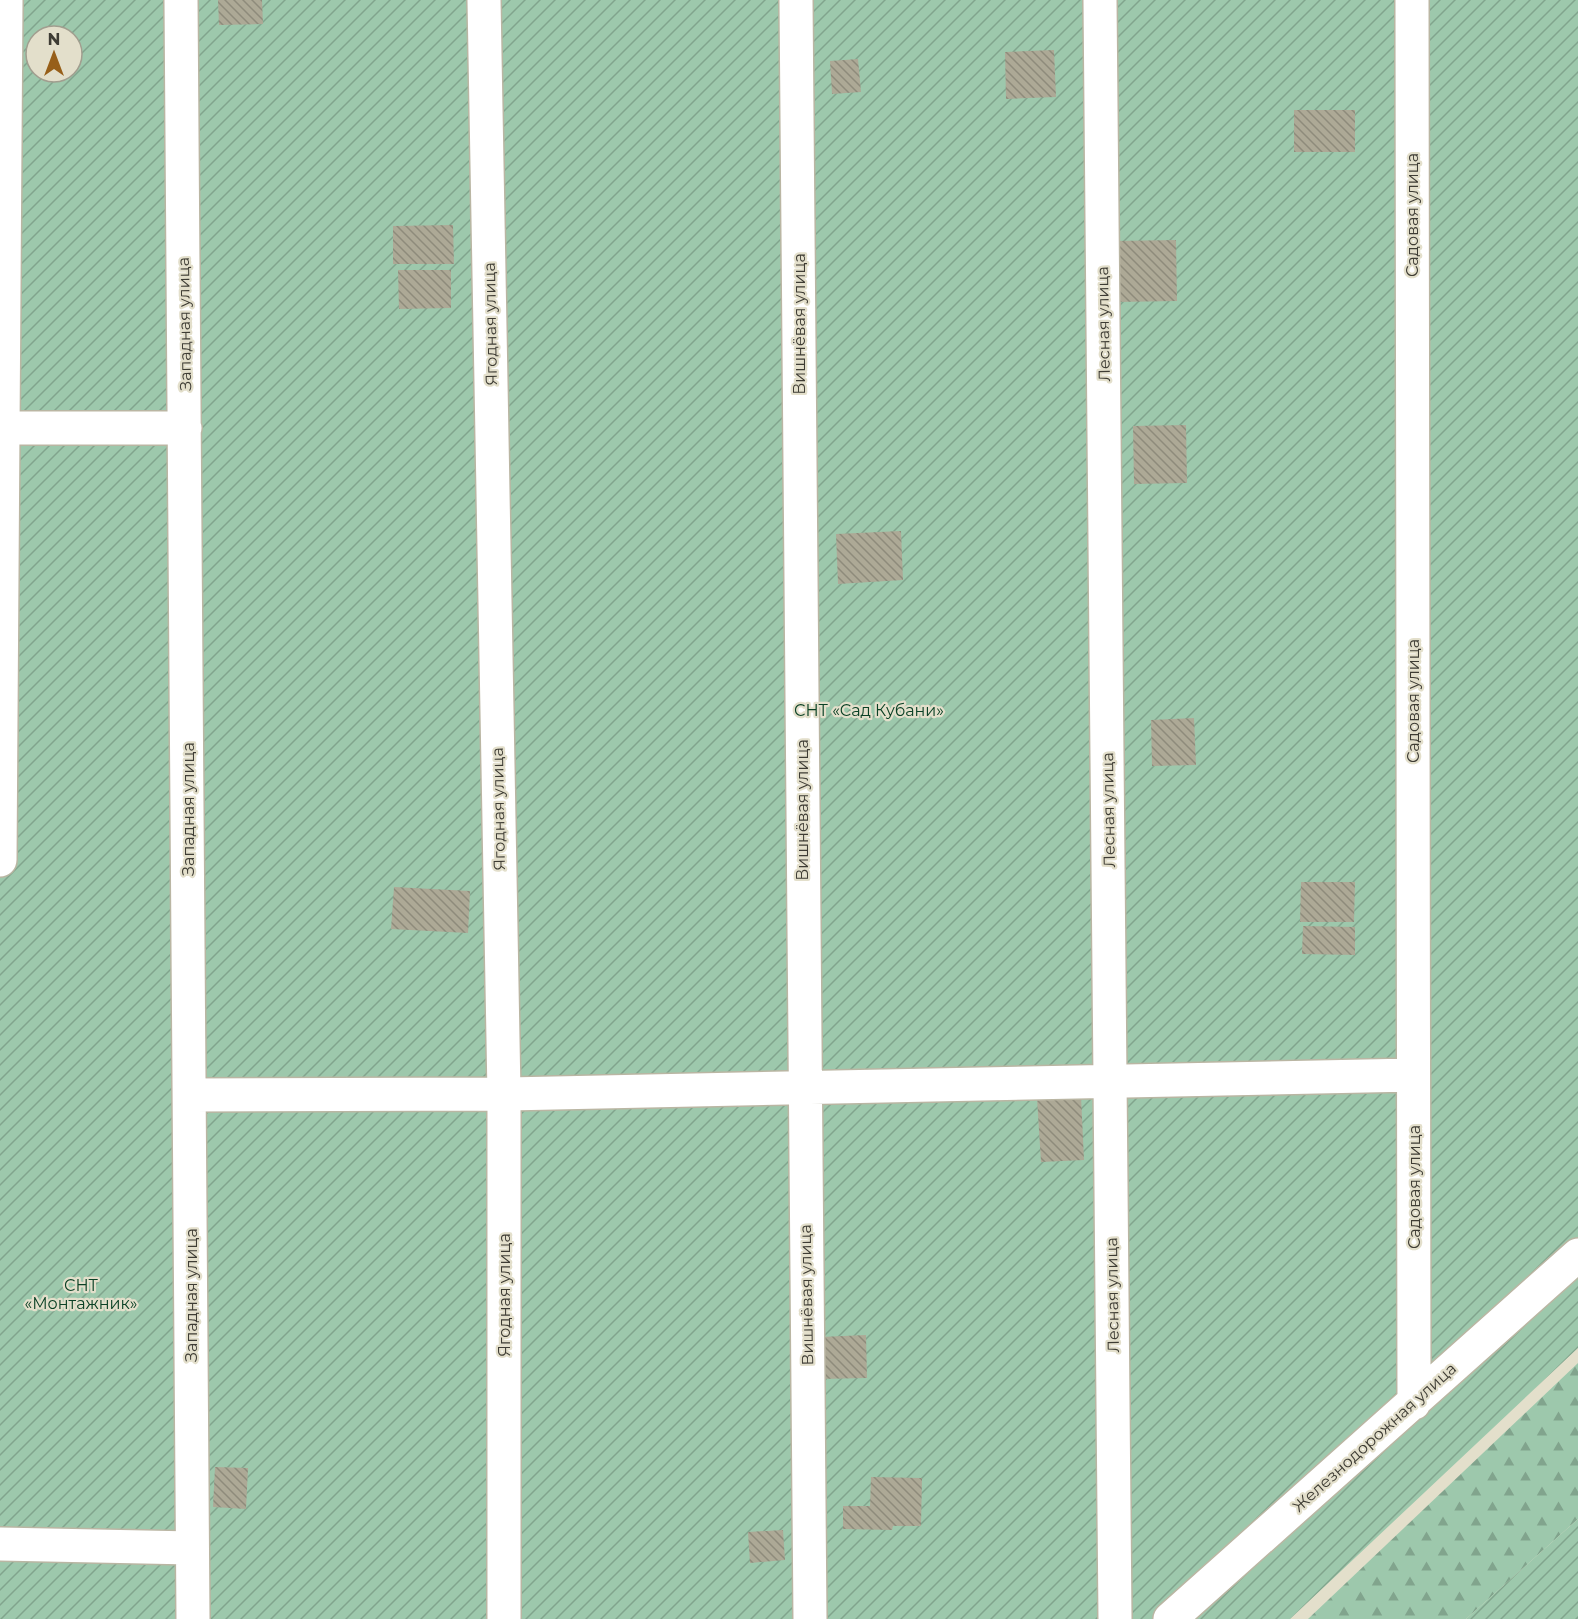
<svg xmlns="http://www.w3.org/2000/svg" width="1578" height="1619" font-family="Montserrat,sans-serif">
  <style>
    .forest { fill: url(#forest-firs) }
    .garden { fill: url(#garden-furrows); fill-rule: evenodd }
    .building { fill: url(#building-back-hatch) }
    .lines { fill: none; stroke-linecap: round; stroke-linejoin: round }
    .minor-casing { stroke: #bab6a3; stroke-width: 36 }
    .minor { stroke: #fff; stroke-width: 33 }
    .labels { text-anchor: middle; stroke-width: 4.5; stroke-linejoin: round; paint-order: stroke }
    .street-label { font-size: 16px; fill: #3e3c34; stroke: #e3dfcb }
    .park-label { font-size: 16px; fill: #0a4125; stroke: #e3dfcb }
  </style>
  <defs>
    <pattern id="forest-firs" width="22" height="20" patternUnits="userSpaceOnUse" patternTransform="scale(1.5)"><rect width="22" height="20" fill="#9dc8ac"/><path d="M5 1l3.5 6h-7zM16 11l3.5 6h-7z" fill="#81a48d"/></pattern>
    <pattern id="garden-furrows" width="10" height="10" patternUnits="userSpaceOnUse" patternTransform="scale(1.5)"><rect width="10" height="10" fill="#9dc8ac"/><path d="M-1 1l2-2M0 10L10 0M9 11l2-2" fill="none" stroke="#81a48d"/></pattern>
    <pattern id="building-back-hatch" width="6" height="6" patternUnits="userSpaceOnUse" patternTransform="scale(1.5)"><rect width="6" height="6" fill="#ada996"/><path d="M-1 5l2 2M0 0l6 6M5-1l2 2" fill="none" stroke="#8e8b7b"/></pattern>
  </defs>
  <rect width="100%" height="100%" fill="#e3dfcb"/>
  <!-- forest -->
  <path class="forest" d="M1578,1363v156l-112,100h-158z"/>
  <!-- garden -->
  <path class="garden" d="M0,0h1578v1348l-288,271h-1290zM36,36h36v36h-36z
    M1578,1519v100h-112z"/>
  <!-- building -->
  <path class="building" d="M218,0h44l1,24 -44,1z
    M1054,50l2,47 -50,2 -1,-47z
    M858,59l3,33 -29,2 -2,-33z
    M1294,110h61v42h-61z
    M453,225l1,39h-61v-38z
    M1176,240l1,61 -61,1 -1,-61z
    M398,270h53v38l-52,1z
    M1186,425l1,58 -53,1 -1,-58z
    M901,531l2,49 -65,4 -2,-50z
    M1194,718l2,47 -44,1 -1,-46z
    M1301,882h54l-1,40h-54z
    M394,887l76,4 -2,42 -77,-4z
    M1303,926l52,1v28l-53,-1z
    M1081,1096l3,64 -43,2 -4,-64z
    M866,1335l1,43 -46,1 -1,-42z
    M215,1467l33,1 -2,41 -33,-2z
    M871,1477l51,1 -1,48h-28l-1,4 -49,-1v-23h27z
    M783,1530l2,30 -35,3 -2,-31z"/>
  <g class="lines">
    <!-- minor casing -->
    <g class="minor-casing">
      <path id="minor" d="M181,0l12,1619
        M484,0l20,1094v525
        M796,0l14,1619
        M1100,0l15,1619
        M1412,0l2,1403
        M0,428h185
        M0,860l6,-860
        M191,1095l313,-1 909,-19
        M0,1544l192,4
        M1170,1619l408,-364"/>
    </g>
    <!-- minor -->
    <use href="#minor" class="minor"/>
  </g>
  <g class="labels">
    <!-- street labels -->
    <g class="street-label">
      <text transform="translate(1412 215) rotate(-90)" y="6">Садовая улица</text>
      <text transform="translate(184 324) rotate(-91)" y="6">Западная улица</text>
      <text transform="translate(490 324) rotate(-91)" y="6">Ягодная улица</text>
      <text transform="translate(799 324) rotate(-90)" y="6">Вишнёвая улица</text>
      <text transform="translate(1103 324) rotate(-91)" y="6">Лесная улица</text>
      <text transform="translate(1413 701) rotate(-90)" y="6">Садовая улица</text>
      <text transform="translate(188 809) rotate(-90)" y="6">Западная улица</text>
      <text transform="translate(498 809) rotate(-91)" y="6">Ягодная улица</text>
      <text transform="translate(802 810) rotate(-90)" y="6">Вишнёвая улица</text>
      <text transform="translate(1108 810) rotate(-91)" y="6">Лесная улица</text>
      <text transform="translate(1414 1187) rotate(-90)" y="6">Садовая улица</text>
      <text transform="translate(191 1295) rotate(-90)" y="6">Западная улица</text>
      <text transform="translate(504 1295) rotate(-90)" y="6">Ягодная улица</text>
      <text transform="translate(806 1295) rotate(-91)" y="6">Вишнёвая улица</text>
      <text transform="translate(1112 1295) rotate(-91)" y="6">Лесная улица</text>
      <text transform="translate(1374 1437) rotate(-42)" y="6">Железнодорожная улица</text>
    </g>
    <!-- park labels -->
    <g class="park-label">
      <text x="869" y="716">СНТ «Сад Кубани»</text>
      <text x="81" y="1291">СНТ<tspan x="81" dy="18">«Монтажник»</tspan></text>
    </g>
  </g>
  <!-- north arrow -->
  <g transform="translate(54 54)"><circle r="28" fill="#e3dfcb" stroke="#a19e8f" stroke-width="1.5"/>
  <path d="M0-4.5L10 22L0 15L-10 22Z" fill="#975f19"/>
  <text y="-9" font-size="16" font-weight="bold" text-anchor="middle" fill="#3e3c34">N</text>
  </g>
</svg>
